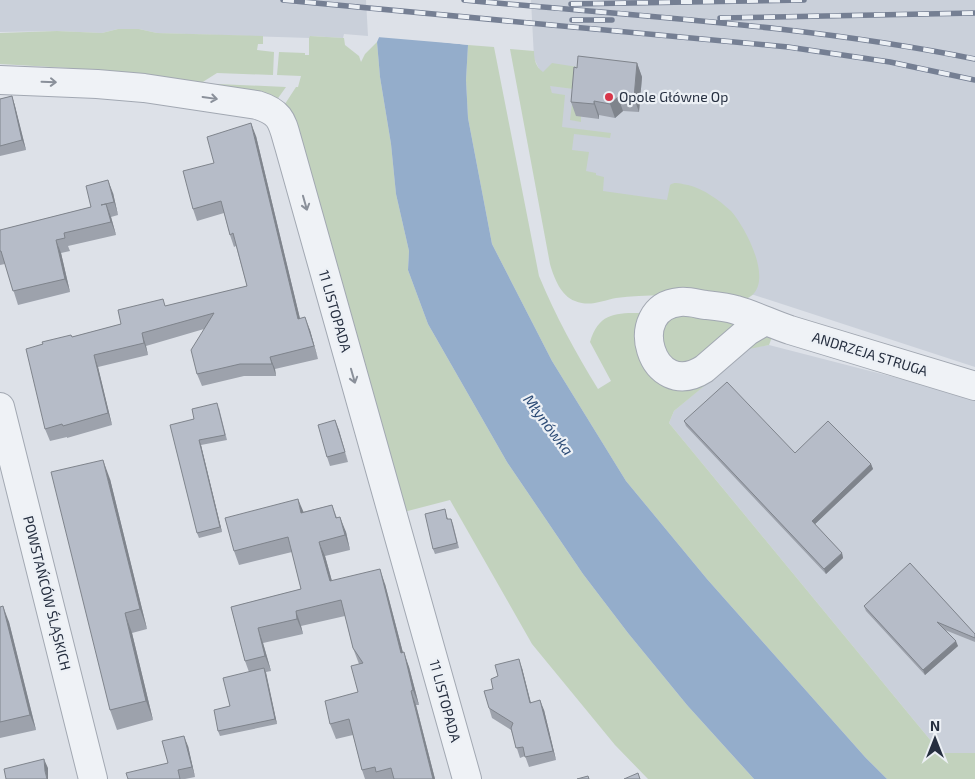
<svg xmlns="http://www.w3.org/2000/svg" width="975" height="779" font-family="'Exo 2',sans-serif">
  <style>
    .built { fill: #cad0da }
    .green { fill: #c2d2bd }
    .water { fill: #94adcb }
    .pier { fill: #dde1e8 }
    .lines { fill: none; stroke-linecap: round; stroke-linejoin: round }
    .street-casing { stroke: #a2a8b2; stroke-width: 30 }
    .street { stroke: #eff2f6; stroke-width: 28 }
    .rail-casing { stroke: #757f93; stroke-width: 5.5 }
    .rail { stroke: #ecf0f5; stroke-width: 4; stroke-dasharray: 11; stroke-linecap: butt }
    .wall { fill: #9da2ac }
    .shaded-wall { fill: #7f848c }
    .building { fill: #b6bcc8; stroke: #7f848c }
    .oneway { stroke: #8a909a }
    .poi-dot { fill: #d8364a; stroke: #ecf0f5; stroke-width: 2 }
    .labels { text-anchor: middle; stroke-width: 4.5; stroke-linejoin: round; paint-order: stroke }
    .poi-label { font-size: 14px; fill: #252e3f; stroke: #ecf0f5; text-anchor: start }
    .street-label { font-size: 14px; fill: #252e3f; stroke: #ecf0f5 }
    .water-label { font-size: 15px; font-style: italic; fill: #2c4b76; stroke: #ecf0f5 }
  </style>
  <rect width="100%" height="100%" fill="#dde1e8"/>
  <!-- built -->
  <path class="built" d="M0,0h366l2,36 -24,-2 -1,4 -32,-2 -1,2 -153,-5 -18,-4h-21l-16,4 -45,-2 -57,1z
    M531,0h444v367l-221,-72 -130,-15 -37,-12 -36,-178 -8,-17 -4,-4 -5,-11z
    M769,345l206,53v355h-34l-272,-330 5,-12 75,-63z"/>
  <!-- green -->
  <path class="green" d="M118,29h21l18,4 106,3v8h-5l-1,6 17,2 -1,23 -56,-2 -19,12 -129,-15v-2l-69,-4v-31l57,-2 45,2z
    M310,36l34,2 1,7 14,11 2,6 4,-8 12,-12 3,35 11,67 5,50 13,57 -1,19 20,54 79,138 76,112 45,59 59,72 67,74h-106l-33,-34 -83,-101 -82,-144 -50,13 -117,-406 13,-20h2l3,-11 -24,-1 2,-23 26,1v2h4v-17z
    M468,45l26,2 45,229c16,39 37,77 59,113l13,-8 -21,-39c9,-31 28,-29 56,-29l8,60c20,-7 103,-40 118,-36l-3,8 -20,4 -75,62 -5,12 272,330h34v26h-88l-22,-22 -158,-178 -81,-98 -74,-120 -60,-117 -24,-126 -2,-38z
    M510,49l24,2c0,9 2,16 9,21l9,-9 32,5 -7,47 4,1v6l-11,-2 4,-31 -24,-3 2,7 13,2 -3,32 49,6 -1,5 -36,-4 -2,16 17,2 -3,19 10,2v2l8,2 -1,14 64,9 3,-15c5,-4 11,-1 18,0 16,4 31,15 43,26 15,17 46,75 15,88 -43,-2 -87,-7 -130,-1 -15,3 -26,9 -41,3 -14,-5 -21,-23 -25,-37z
    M218,84l68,3 -10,14 -63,-14z
    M677,311l62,10 -45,44 -28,-4 -6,-40z"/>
  <!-- water -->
  <path class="water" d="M380,35l88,10 -2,35 2,38 24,126 60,117 74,120 81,98 158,178 22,22h-133l-67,-74 -59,-72 -45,-59 -76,-112 -79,-138 -20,-54 1,-19 -13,-57 -5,-50 -11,-67 -3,-35z"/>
  <!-- pier -->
  <path class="pier" d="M376,0h96l-1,45 -94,-8 1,-3z"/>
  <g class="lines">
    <!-- street casing -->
    <g class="street-casing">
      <path id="street" d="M0,80l97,4 47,4 113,17c26,8 25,18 32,41l178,633
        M765,321l-17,10 -44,38c-53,34 -80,-62 -24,-67 9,-1 18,2 26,3 10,1 21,2 30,5 18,5 36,14 54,20 61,19 123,37 185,56
        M0,407l93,372"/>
    </g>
    <!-- street -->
    <use href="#street" class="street"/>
    <!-- rail casing -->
    <g class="rail-casing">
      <path id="rail" d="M283,0l505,47 102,15 85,18
        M464,0c170,16 343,25 511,59
        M571,4l233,-4
        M720,18l255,-5
        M572,20h40"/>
    </g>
    <!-- rail -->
    <use href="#rail" class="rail"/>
  </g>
  <!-- wall -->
  <path class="wall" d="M637,63l5,14 -3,35 -16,-1 -8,7 -16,-3v4l-23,-3 -5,-14 6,-34z
    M12,96l3,10 11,44 -26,6v-57z
    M256,136l44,183 10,11 8,29 -43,10 1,7h-32l-42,10 -5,-12 7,-45 -58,17 2,9 -50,12 14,58 -45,13v-1l-17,4 -5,-12 27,-92 49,-13 45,-18 81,-20 -11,-40 -2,1 -4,-12 -6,-22 -27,8 -4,-12 21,-46z
    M113,193l5,22 -7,2 5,18 -48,11 2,5 -9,2 9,39 -52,13 -13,-41 -5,1v-35l91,-23z
    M219,408l8,32 -26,5 21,87 -23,6 -2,-5 -3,-114z
    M335,420l13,42 -18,4 -3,-9z
    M684,421l111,32 76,11 2,5 -58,55 27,29 1,5 -17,16 -140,-148z
    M110,479l37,150 -15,4 21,87 -36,10 -7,-20z
    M332,505l5,13 9,14 4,18 -25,6 7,25 53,3 18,69 6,14 10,38h-3l19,74h-70l-3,-9 -9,-35 -17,4 -6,-15 28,-32 1,-28 -6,-16 -8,-32 -44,10 2,8 -40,9 8,28 -5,1 11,52 -57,12 -2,-5 12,-25 19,-34 -4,-11 -14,-54 70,-18 -9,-37 -53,13 -5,-14 69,-39z
    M446,514l2,5h3l2,5 6,24 -24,6 -2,-5z
    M910,563l65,71v8l-30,-12 13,16 -33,29 -59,-64 -2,-5z
    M0,607l9,15 27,108 -36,8z
    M522,668l9,35 13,7 12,50 -27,7 -4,-11 -5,2 -9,-28 -19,-12 -3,-10 4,-19z
    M188,746l7,31 -10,2h-57l40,-16z"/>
  <!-- shaded-wall -->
  <path class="shaded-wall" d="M637,63l5,14 -3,35 -5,-14z
    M12,96l3,10 11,44 -4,-10z
    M618,97l5,14 -8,7 -5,-14z
    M594,101l5,14v4l-5,-15z
    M251,123l5,13 47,195 -5,-12z
    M108,180l5,13 5,22 -4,-13z
    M106,204l5,13 5,18 -5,-13z
    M56,240l5,13 9,39 -5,-13z
    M305,317l5,13 8,29 -4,-13z
    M142,333l4,13 2,9 -4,-12z
    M94,355l4,12 14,58 -4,-12z
    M270,357l5,12 1,7 -4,-12z
    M335,420l4,10 9,32 -3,-10z
    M199,440l2,5 21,87 -2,-5z
    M103,460l7,19 37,150 -7,-20z
    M871,464l2,5 -60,57 -1,-5z
    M298,499l6,14h-3z
    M340,517l6,15 4,18 -5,-15z
    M319,542l6,14 11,40 -6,-15z
    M842,553l1,5 -17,16 -2,-5z
    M380,569l5,15 22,84 -6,-15z
    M3,606l6,16 27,108 -6,-15z
    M296,611l5,15 2,8 -6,-15z
    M125,613l7,20 21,87 -7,-19z
    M258,628l5,15 8,28 -6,-15z
    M956,641l2,5 -33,29 -2,-5z
    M404,652l5,15 10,38 -6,-15z
    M519,659l3,9 11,44 -3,-9z
    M264,668l2,5 11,51 -2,-5z
    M411,691l5,14 19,74h-2z
    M540,700l4,10 12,50 -3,-9z
    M184,736l4,10 7,31 -3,-10z
    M44,759l4,9v11h-1l-2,-8z"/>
  <!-- building -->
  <path class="building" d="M578,56l59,7 -3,35 -16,-1 -8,7 -16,-3v3l-23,-2 3,-35 3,1z
    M12,96l10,44 -22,6v-47z
    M251,123l47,196 7,-2 9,29 -44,11 2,7h-32l-43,10 -6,-24 23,-37 -72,20 2,10 -50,12 14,58 -45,13 -1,-2 -17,5 -19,-80 17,-5 -1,-2 29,-7 1,2 49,-13 -3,-14 45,-11 2,7 82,-20 -14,-53 -3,2 -9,-34 -28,8 -10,-38 31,-8 -7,-26z
    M108,180l6,22 -13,3 5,-1 5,18 -47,11 1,5 -9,2 9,39 -52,12 -12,-40h-1v-21l91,-23 -5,-21z
    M727,382l68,71 33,-32 43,43 -59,57 30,32 -18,16 -140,-148z
    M217,403l8,32 -26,5 21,87 -23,6 -27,-108 24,-6 -2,-10z
    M335,420l10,32 -18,5 -9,-32z
    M103,460l37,149 -15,4 21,88 -36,9 -59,-238z
    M298,499l3,14 31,-8 4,13 4,-1 5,18 -26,7 11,39 50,-12 21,84 3,-1 9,38 -2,1 22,88h-39l-3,-11 -15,4 -1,-5 -13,3 -13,-51 -19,5 -5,-23 33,-9 -7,-26 12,-3 -10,-15 -12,-48 -45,11 1,8 -39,9 7,28 -20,5 -14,-54 70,-18 -13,-52 -54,14 -9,-33z
    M445,509l2,10h4l6,24 -24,6 -8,-35z
    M910,563l65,71v4l-38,-16 19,19 -33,29 -59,-64z
    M3,606l27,109 -30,7v-115z
    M519,659l11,44 10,-3 13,51 -28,6 -2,-10 -7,1 -5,-20 2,-5 -24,-15 -5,-17 9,-2 -2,-10 7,-3 -3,-11z
    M264,668l11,51 -57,12 -4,-21 16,-4 -7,-28z
    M184,736l8,31 -14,3 2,9h-52l-2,-6 42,-10 -6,-22z
    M44,759l1,12 2,8h-41l-2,-10z
    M638,773l2,6h-16z
    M588,776l1,3h-12z"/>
  <!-- one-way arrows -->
  <defs><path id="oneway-shaft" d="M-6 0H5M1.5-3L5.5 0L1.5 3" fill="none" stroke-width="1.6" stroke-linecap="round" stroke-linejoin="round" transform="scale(1.25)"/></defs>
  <g class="oneway">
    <use href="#oneway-shaft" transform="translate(49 82) rotate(2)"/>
    <use href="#oneway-shaft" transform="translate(210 98) rotate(8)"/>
    <use href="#oneway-shaft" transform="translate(305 203) rotate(74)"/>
    <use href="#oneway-shaft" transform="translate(353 376) rotate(74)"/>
  </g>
  <!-- markers -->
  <circle class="poi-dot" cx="609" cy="97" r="5"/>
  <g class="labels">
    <!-- poi labels -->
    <g class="poi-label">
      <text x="619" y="102">Opole Główne Op</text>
    </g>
    <!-- street labels -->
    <g class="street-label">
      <text transform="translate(335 311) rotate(74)" y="5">11 LISTOPADA</text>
      <text transform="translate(870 354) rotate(17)" y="5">ANDRZEJA STRUGA</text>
      <text transform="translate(47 593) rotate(76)" y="5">POWSTAŃCÓW ŚLĄSKICH</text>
      <text transform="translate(445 701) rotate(75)" y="5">11 LISTOPADA</text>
    </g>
    <!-- water labels -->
    <g class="water-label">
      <text transform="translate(548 425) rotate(53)" y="5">Młynówka</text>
    </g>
  </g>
  <!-- north arrow -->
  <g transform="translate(935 739)" stroke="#ecf0f5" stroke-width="4" paint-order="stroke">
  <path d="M0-4L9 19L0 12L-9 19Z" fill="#252e3f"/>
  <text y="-8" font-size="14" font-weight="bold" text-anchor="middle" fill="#252e3f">N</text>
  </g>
</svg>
